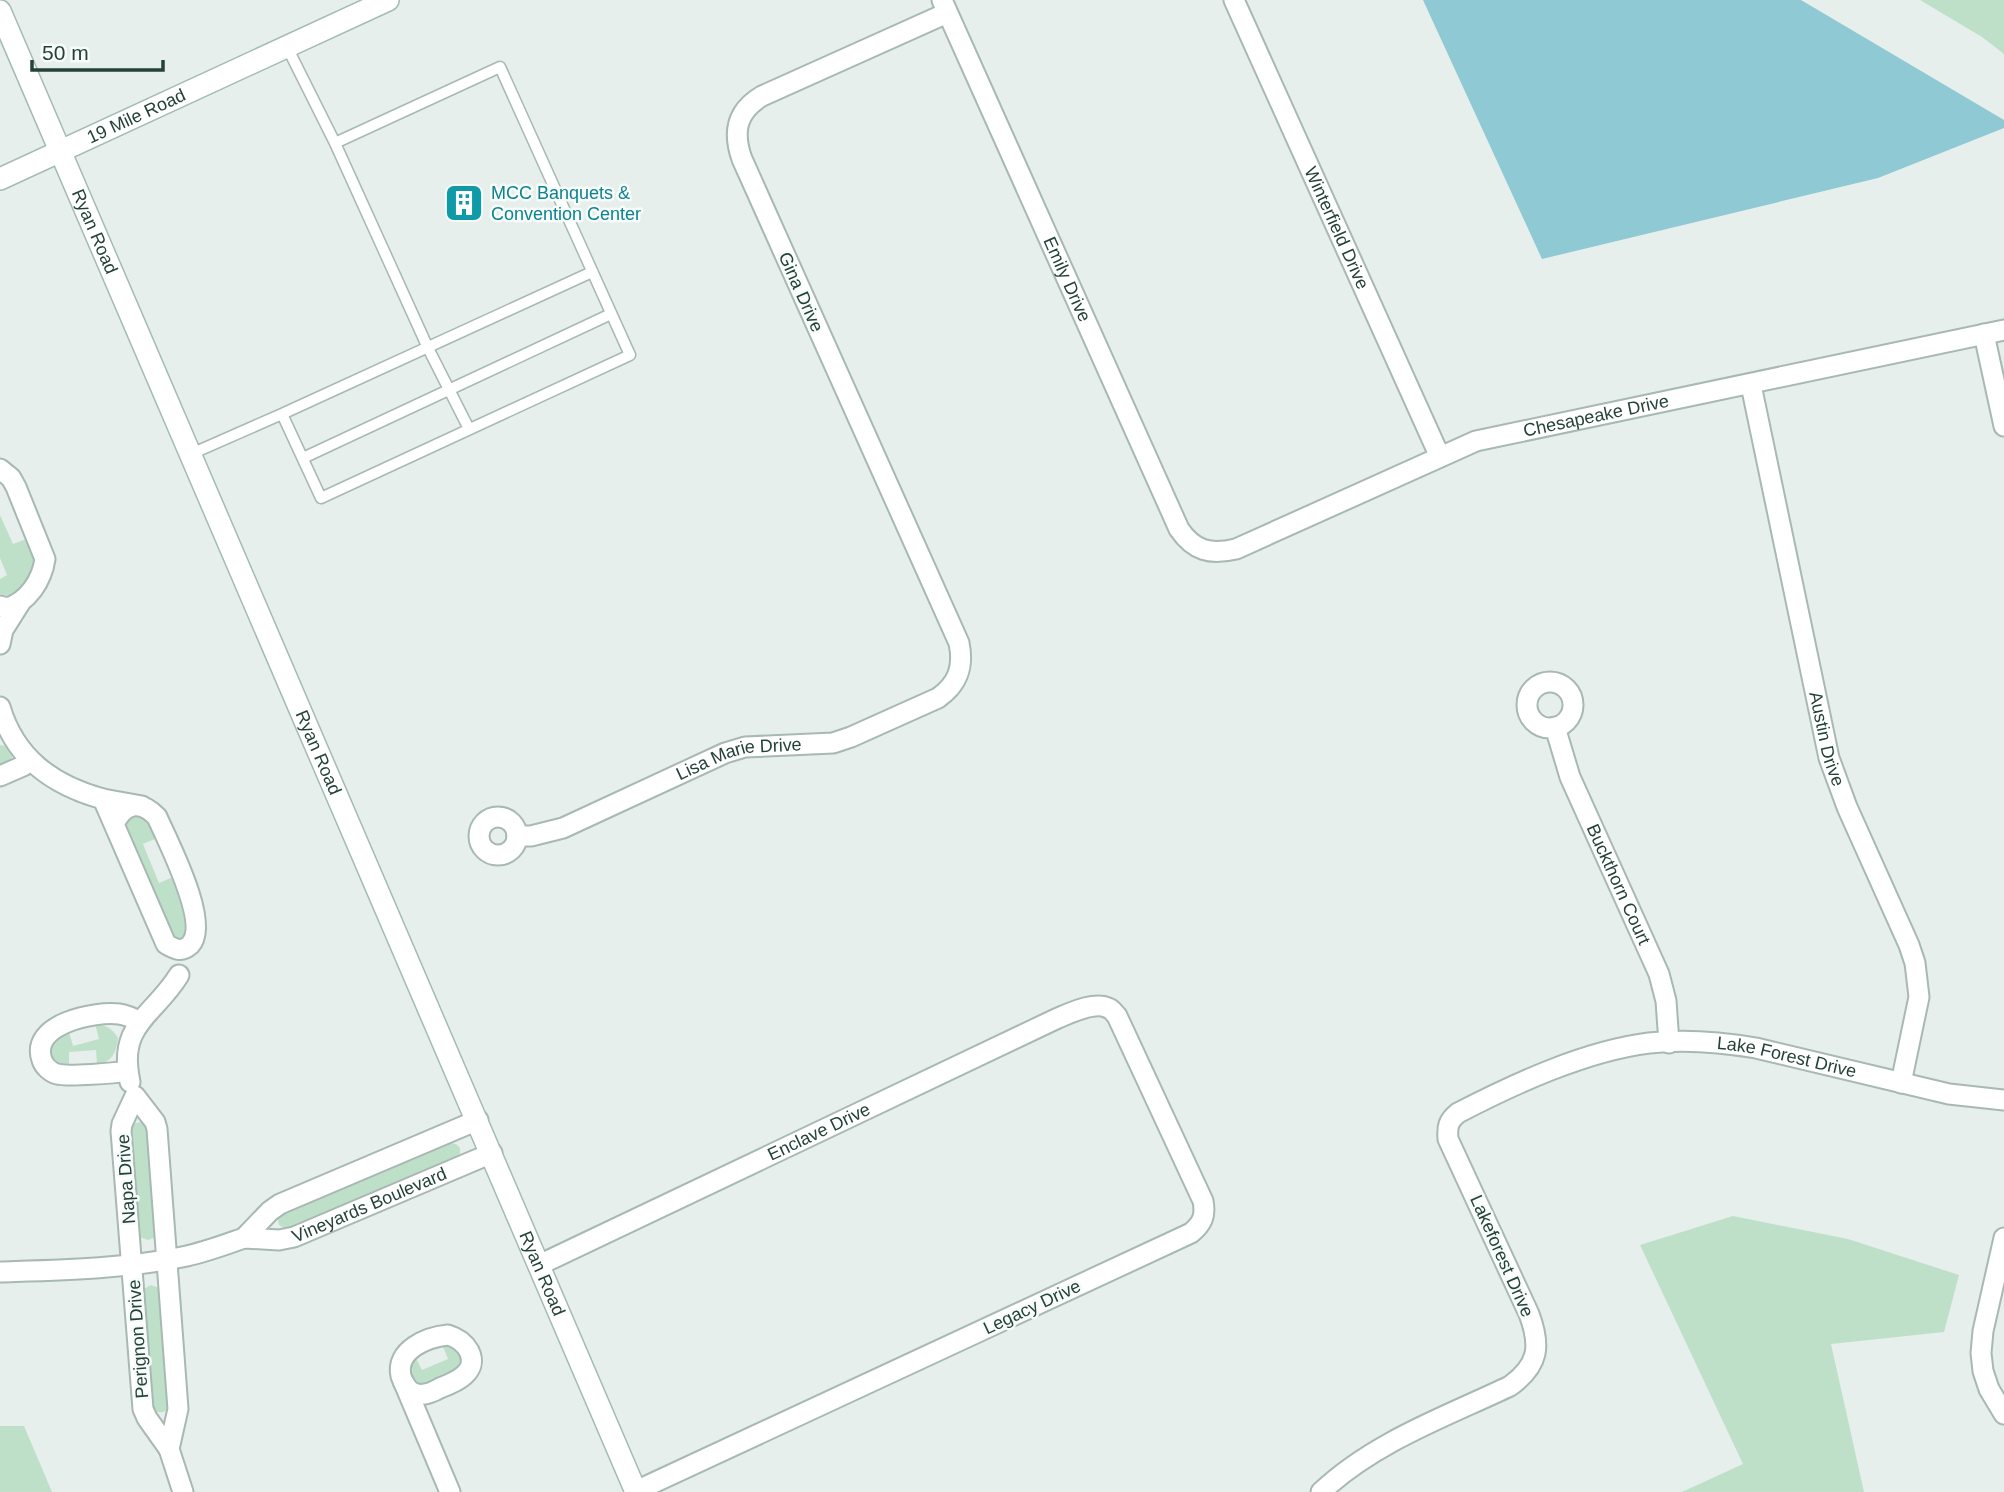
<svg xmlns="http://www.w3.org/2000/svg" width="2004" height="1492" font-family="Helvetica,sans-serif">
  <style>
    .green { fill: #bfe0c8 }
    .water { fill: #8ec9d4 }
    .lines { fill: none; stroke-linecap: round; stroke-linejoin: round }
    .lane-casing { stroke: #a8b8b2; stroke-width: 13 }
    .street-casing { stroke: #a8b8b2; stroke-width: 23 }
    .secondary-casing { stroke: #a4bbb3; stroke-width: 24 }
    .lane { stroke: #fff; stroke-width: 10 }
    .street { stroke: #fff; stroke-width: 19 }
    .secondary { stroke: #fff; stroke-width: 21 }
    .labels { text-anchor: middle; stroke-width: 5; stroke-linejoin: round; paint-order: stroke }
    .street-label { font-size: 18px; fill: #24423a; stroke: #f7fbf9 }
    .culture-label { font-size: 18px; fill: #0d838f; stroke: #f7fbf9; text-anchor: start }
  </style>
  <rect width="100%" height="100%" fill="#e6efeb"/>
  <!-- green -->
  <path class="green" d="M1920,0h84v54l-22,-17z
    M0,515l13,29 16,-6c3,8 8,19 6,28 -2,15 -20,35 -35,28v-15l7,-4 -7,-17z
    M0,745l8,1c9,10 3,16 -8,21z
    M134,814l15,4 8,20 -14,6 16,39 14,-6 11,27 3,31 -3,4 -6,2 -5,-3 -47,-111 2,-7z
    M95,1024c11,1 17,4 23,14 -1,13 -6,25 -21,26l-1,-14 -27,2v15l-15,-3 -4,-15 7,-12 12,-5 4,14 26,-7z
    M140,1122l5,2 4,4 8,104 -3,6 -6,2 -9,-3 -3,-6 -7,-101 4,-6z
    M450,1143l6,1 4,4v5l-3,5 -170,71 -8,-4 -1,-5 3,-5z
    M1733,1216l115,23 111,36 -15,57 -113,12 33,148h-182l61,-28 -103,-219z
    M151,1285l8,3 12,117c-5,9 -14,10 -21,1l-8,-113 2,-4z
    M442,1344l10,1 8,8c0,3 1,9 0,12 -5,13 -30,19 -42,18l-8,-8v-10l5,-9 7,14 26,-11z
    M0,1426h24l28,66h-52z"/>
  <!-- water -->
  <path class="water" d="M1423,0h378l203,120v8l-126,50 -336,81z"/>
  <g class="lines">
    <!-- lane casing -->
    <g class="lane-casing">
      <path id="lane" d="M335,143l93,205 41,81
        M282,414l310,-142
        M191,454l91,-40 39,84 309,-143 -130,-288 -165,76 -48,-96
        M303,458l308,-144"/>
    </g>
    <!-- street casing -->
    <g class="street-casing">
      <g id="street">
        <path id="s1" d="M942,0l237,529c15,22 31,26 57,20l240,-108 528,-111"/>
        <path id="s2" d="M1234,0l206,457"/>
        <path d="M1984,334l20,92"/>
        <path id="s3" d="M1751,385l78,373 18,49 62,138 6,18 4,34 -18,86"/>
        <path d="M0,469l11,9 5,9 29,72c-3,21 -17,43 -38,49l-7,-2"/>
        <path d="M0,644l3,-14 17,-27"/>
        <circle cx="1550" cy="705" r="23"/>
        <path d="M0,707c15,51 52,78 103,92"/>
        <path id="s4" d="M1555,727l15,50 89,197 7,27 3,42"/>
        <path d="M0,776l23,-10 6,-6"/>
        <circle cx="498" cy="836" r="19"/>
        <path d="M114,824c11,-22 27,-24 43,-7 11,25 54,107 33,128 -9,8 -15,4 -24,-1l-63,-145 39,7"/>
        <path id="s5" d="M517,836h14l32,-8 162,-75 20,-6 88,-4 18,-6 87,-39c20,-14 26,-31 21,-55l-217,-484c-10,-28 -5,-48 20,-63l185,-83"/>
        <path d="M128,1071c-13,2 -60,6 -71,3 -7,-2 -13,-8 -15,-14 -13,-36 53,-49 77,-46 8,1 14,4 20,8"/>
        <path d="M130,1082c-13,-58 24,-66 49,-107"/>
        <path d="M135,1096l20,26 2,7 21,280 -9,40 -22,-31 -4,-9 -22,-278 1,-7z"/>
        <path id="s6" d="M478,1120l-198,84 -10,7 -26,27 35,2 15,-3 198,-84"/>
        <path d="M2004,1238l-21,93 -2,22 2,18 6,18 15,25"/>
        <path id="s7" d="M539,1265l519,-247c12,-5 37,-17 50,-10 4,1 6,5 9,8l86,185c3,15 -1,23 -12,32l-555,258"/>
        <path d="M0,1272c61,-2 122,-3 182,-15 21,-4 42,-12 62,-19"/>
        <path d="M448,1335c10,3 16,7 21,16 10,21 -13,31 -29,37 -7,4 -17,9 -26,5 -6,-2 -11,-10 -13,-17 -6,-26 26,-39 47,-41z"/>
        <path d="M404,1383l46,109"/>
        <path d="M169,1449l14,43"/>
        <path id="s8" d="M1321,1492c53,-50 124,-75 189,-106 29,-21 31,-40 19,-72l-81,-175c-1,-12 0,-18 10,-26 56,-29 127,-62 191,-70 35,-4 72,-1 107,5l193,46 55,6"/>
      </g>
    </g>
    <!-- secondary casing -->
    <g class="secondary-casing">
      <g id="secondary">
        <path id="s9" d="M0,11l636,1481"/>
        <path id="s10" d="M0,179l388,-179"/>
      </g>
    </g>
    <!-- lane -->
    <use href="#lane" class="lane"/>
    <!-- street -->
    <use href="#street" class="street"/>
    <!-- secondary -->
    <use href="#secondary" class="secondary"/>
  </g>
  <!-- icons -->
  <defs>
    <g id="building-square" transform="scale(2.0125)"><rect x="-9" y="-9" width="18" height="18" rx="4" fill="#0f9aa8" stroke="#f7fbf9"/><path d="M-4-6H4V6H1V3H-1V6H-4ZM-2.5-4.3h1.7v1.8h-1.7ZM.8-4.3h1.7v1.8H.8ZM-2.5-1h1.7V.8h-1.7ZM.8-1h1.7V.8H.8Z" fill="#fff"/></g>
  </defs>
  <g fill-rule="evenodd">
    <use href="#building-square" x="464" y="203"/>
  </g>
  <g class="labels">
    <!-- street labels -->
    <g class="street-label">
      <text dy="6" stroke="none"><textPath href="#s10" startOffset="150">19 Mile Road</textPath></text>
      <text dy="6" stroke="none"><textPath href="#s2" startOffset="250">Winterfield Drive</textPath></text>
      <text dy="6" stroke="none"><textPath href="#s9" startOffset="240">Ryan Road</textPath></text>
      <text dy="6" stroke="none"><textPath href="#s1" startOffset="306">Emily Drive</textPath></text>
      <text transform="translate(801 292) rotate(66)" y="6">Gina Drive</text>
      <text dy="6" stroke="none"><textPath href="#s1" startOffset="1031">Chesapeake Drive</textPath></text>
      <text dy="6" stroke="none"><textPath href="#s3" startOffset="362">Austin Drive</textPath></text>
      <text dy="6" stroke="none"><textPath href="#s9" startOffset="807">Ryan Road</textPath></text>
      <text dy="6" stroke="none"><textPath href="#s5" startOffset="238">Lisa Marie Drive</textPath></text>
      <text dy="6" stroke="none"><textPath href="#s4" startOffset="170">Buckthorn Court</textPath></text>
      <text dy="6" stroke="none"><textPath href="#s8" startOffset="866">Lake Forest Drive</textPath></text>
      <text dy="6" stroke="none"><textPath href="#s7" startOffset="310">Enclave Drive</textPath></text>
      <text transform="translate(126 1179) rotate(-94)" y="6">Napa Drive</text>
      <text dy="6" stroke="none"><textPath href="#s6" startOffset="397">Vineyards Boulevard</textPath></text>
      <text transform="translate(1502 1256) rotate(66)" y="6">Lakeforest Drive</text>
      <text dy="6" stroke="none"><textPath href="#s9" startOffset="1374">Ryan Road</textPath></text>
      <text transform="translate(1032 1307) rotate(-25)" y="6">Legacy Drive</text>
      <text transform="translate(138 1339) rotate(-94)" y="6">Perignon Drive</text>
    </g>
    <!-- culture labels -->
    <g class="culture-label">
      <text x="491" y="199">MCC Banquets &amp;<tspan x="491" dy="21">Convention Center</tspan></text>
    </g>
  </g>
  <!-- scale -->
  <path d="M32 60v10h131v-10" fill="none" stroke="#24423a" stroke-width="3.5"/>
  <text x="42" y="60" font-size="21" fill="#24423a" stroke="#f7fbf9" stroke-width="5" paint-order="stroke">50 m</text>
</svg>
